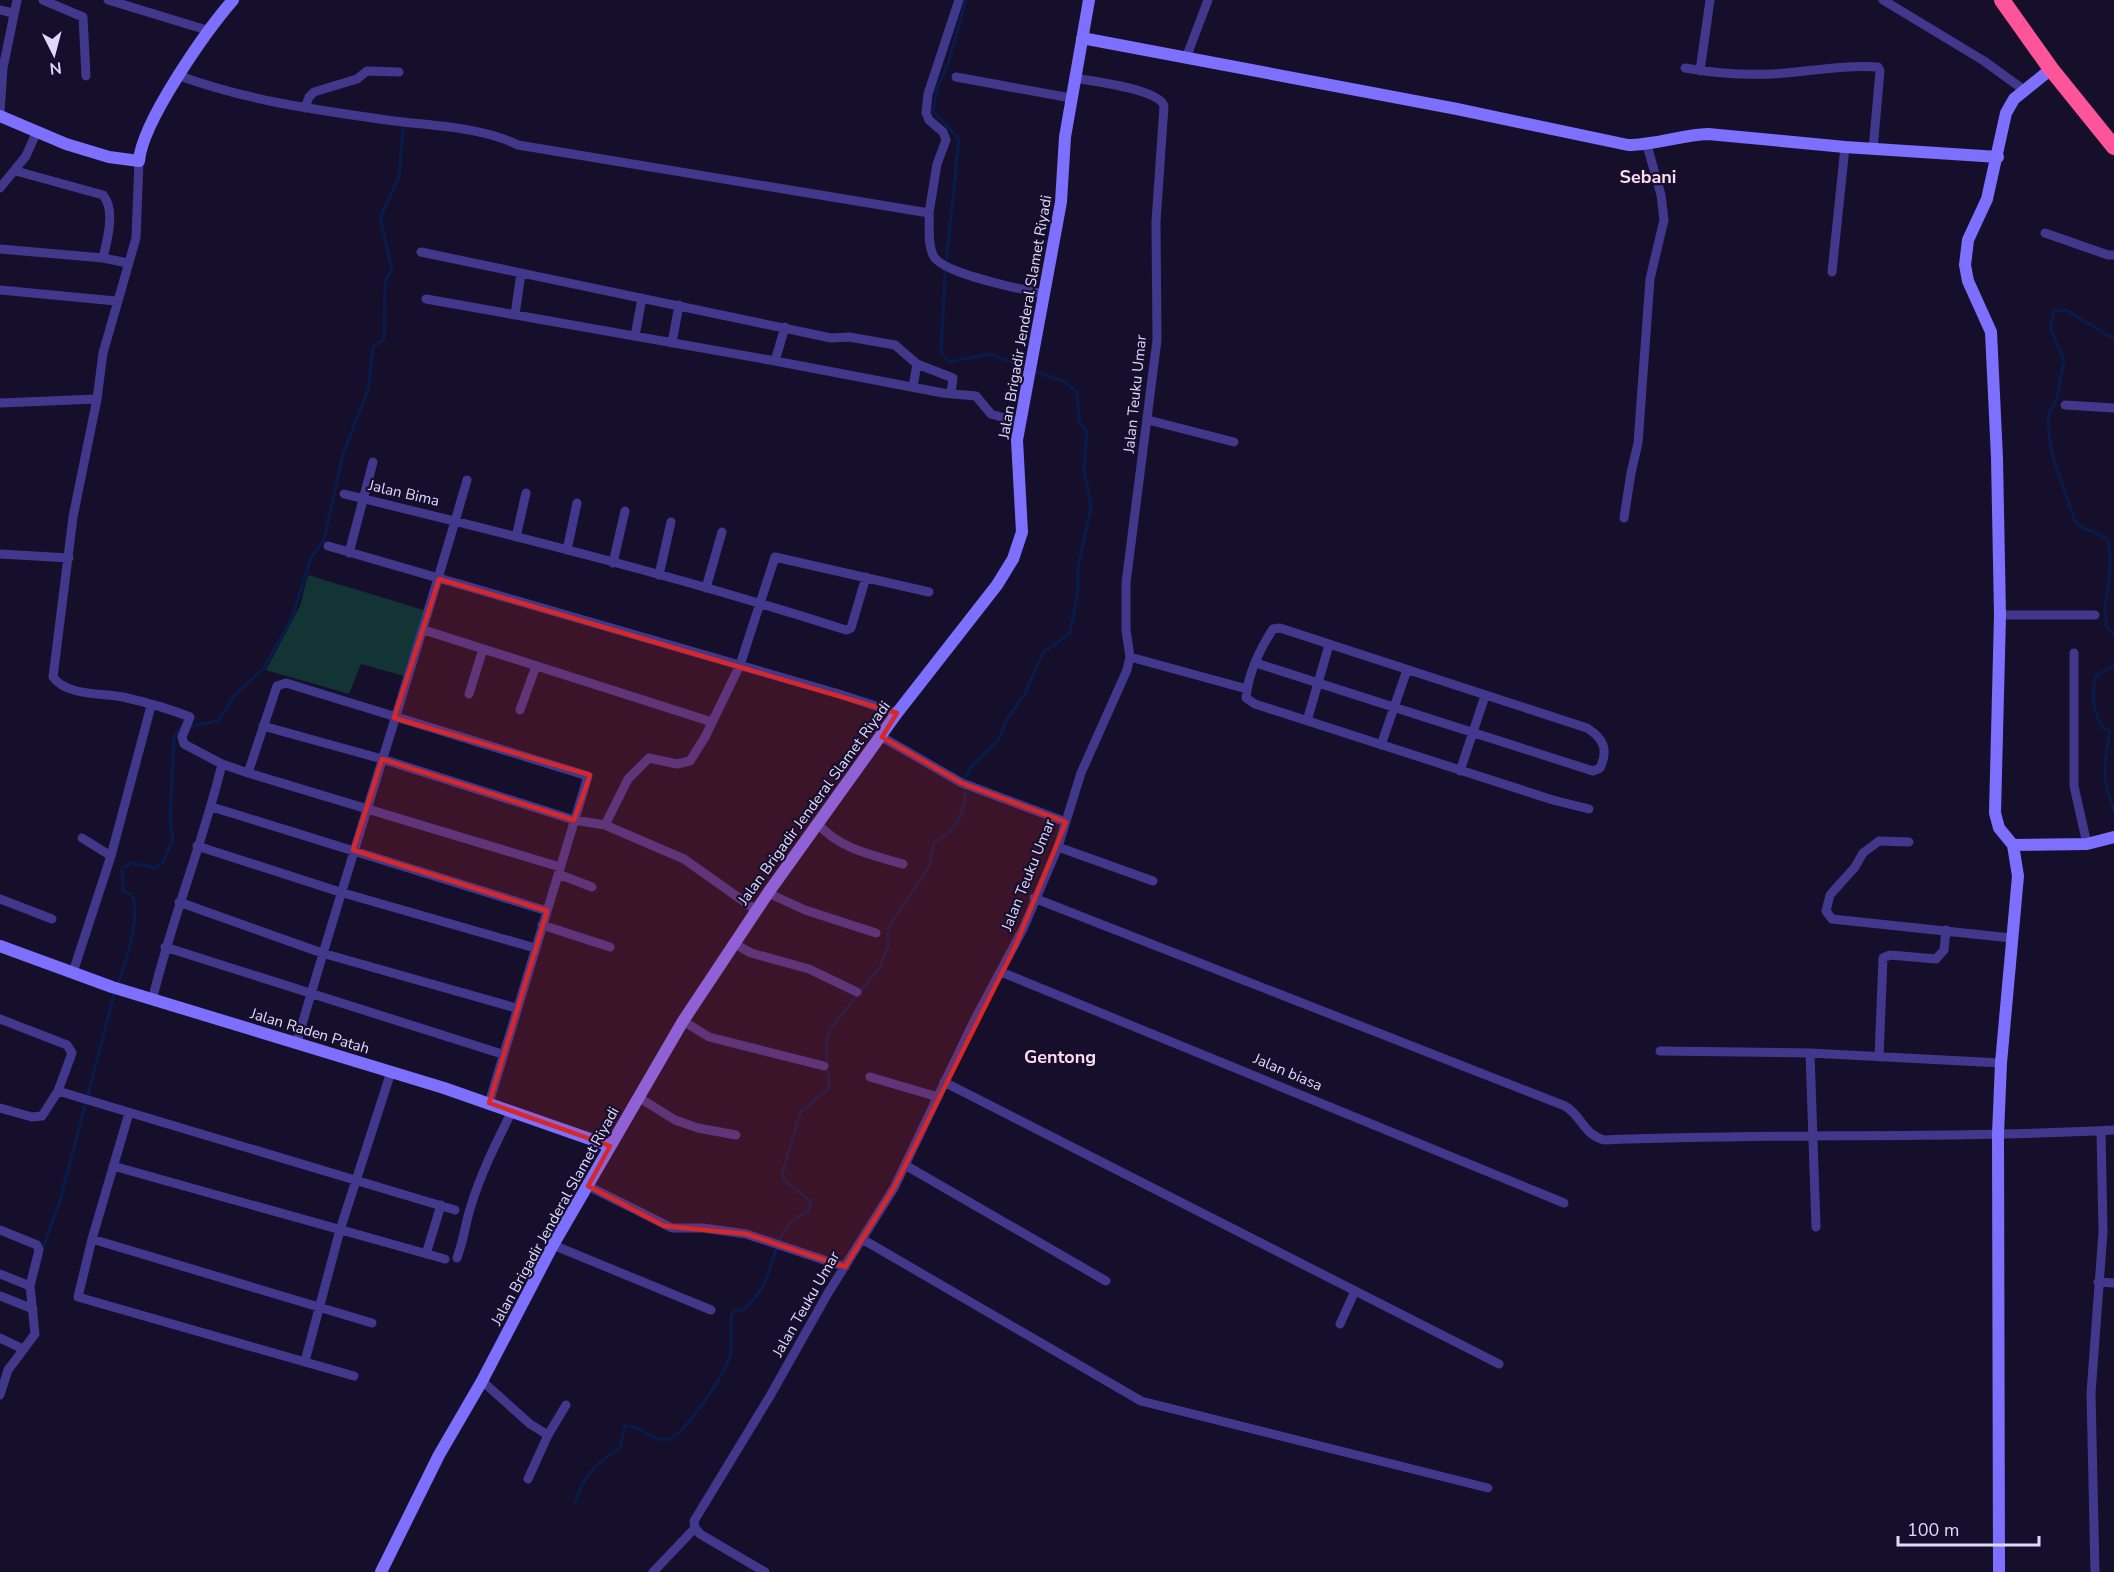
<svg xmlns="http://www.w3.org/2000/svg" width="2114" height="1572" font-family="'Nunito Sans',sans-serif">
  <style>
    .green { fill: #123435 }
    .lines { fill: none; stroke-linecap: round; stroke-linejoin: round }
    .stream { stroke: #081c4b; stroke-width: 3 }
    .street { stroke: #41388c; stroke-width: 9 }
    .secondary { stroke: #7e70ff; stroke-width: 12 }
    .highway { stroke: #ff549a; stroke-width: 16 }
    .marked { fill: #d62828; fill-opacity: 0.2; stroke: #d62828; stroke-width: 4.5; stroke-linejoin: round }
    .labels { text-anchor: middle; stroke-width: 4.5; stroke-linejoin: round; paint-order: stroke }
    .street-label { font-size: 15px; fill: #e0d9ff; stroke: #160f2b }
    .quarter-label { font-size: 18px; font-weight: bold; fill: #ffdbef; stroke: #160f2b }
  </style>
  <rect width="100%" height="100%" fill="#160f2b"/>
  <!-- green -->
  <path class="green" d="M308,575l119,36 -23,65 -43,-12 -12,30 -83,-24 34,-64z"/>
  <g class="lines">
    <!-- stream -->
    <path class="stream" d="M966,0l-18,64 -11,24 -4,23 26,28 -14,134 -4,80 8,9 40,-8 38,14
      M2114,339l-48,-29 -12,1 -4,18 14,31 -7,39 -9,16 1,22 4,21 22,63c8,11 24,10 32,19 7,20 0,47 -2,69 0,6 1,13 2,19l7,5
      M2114,666l-18,9c-5,18 -3,39 8,54l6,1c-5,35 -10,45 4,80
      M964,780l8,-14 26,-26 8,-19 18,-26 19,-42 27,-20 8,-42v-24l13,-60 -7,-37 3,-39 -8,-9 -2,-30 -14,-11 -30,-10
      M117,985c9,-22 24,-68 15,-90l-9,-4 -1,-23 10,-5 24,5 7,-6 10,-23 -3,-18 4,-84 6,-9 38,-7 16,-25 30,-28 29,-53 18,-57 13,-18 19,-86 25,-64 5,-43 11,-7 1,-59 7,-11 -12,-52 19,-41 4,-48
      M42,1250l18,-49 55,-210
      M575,1503c7,-23 22,-43 45,-54l5,-23c16,-1 26,15 42,14 15,-2 62,-70 64,-88 1,-13 -1,-27 1,-41l12,-1c7,-8 15,-16 20,-26 12,-25 13,-63 44,-72l3,-10 -26,-21 -3,-7 18,-61 29,-25 -3,-44 4,-15 50,-62 8,-20v-19l41,-61 5,-25c20,-8 31,-29 31,-50"/>
    <!-- street -->
    <path class="street" d="M43,0l40,17 3,59
      M108,0l102,31
      M1883,0l101,61 40,29
      M0,10l13,3
      M1186,58l22,-58
      M1685,68c34,6 67,8 101,5 32,-3 61,-8 92,-6l2,4 -7,78
      M1700,71l10,-71
      M180,76c68,25 142,35 214,45 40,5 88,6 124,24l411,68c1,12 -2,30 4,42 8,19 89,34 110,39
      M956,77l115,21
      M305,108l4,-11 5,-5 43,-13 10,-8 32,1
      M0,112l3,-44 14,-68
      M139,161l-3,77 -33,115 -6,46 -24,118 -20,160c13,19 50,16 70,20 22,5 47,12 67,20l-8,20 2,7 38,20
      M16,171l87,24c13,15 4,46 0,63
      M0,188l26,-32 11,-25
      M929,213l8,-49 9,-24 -3,-8 -14,-12 -3,-7 2,-19 31,-94
      M2045,233l63,22h6
      M0,249l103,9 25,5
      M421,252l410,86 18,-1 46,8 22,19 36,14 -2,16
      M1832,272l13,-125
      M0,290l116,11
      M426,299l349,62 168,32 33,3 15,18 30,9
      M515,315l6,-42
      M635,336l7,-38
      M672,343l7,-38
      M775,361l10,-34
      M913,387l4,-23
      M0,403l97,-4
      M2065,405l49,3
      M1148,420l86,22
      M344,494c169,41 337,83 502,136l5,-2 15,-51
      M1624,518l7,-45 7,-30 12,-164 14,-59 -3,-25 -14,-50
      M516,537l10,-44
      M328,546l511,148 58,19
      M567,550l10,-47
      M349,553l24,-91
      M0,554l69,4
      M613,563l12,-52
      M659,575l12,-53
      M706,588l16,-56
      M2000,615h95
      M424,630l288,92
      M2074,653v133l13,58
      M1130,657l117,32
      M1256,663l337,108 7,-3c9,-19 3,-30 -13,-40l-307,-100 -7,1c-13,20 -25,45 -27,69l9,6 298,96 36,9
      M469,694l14,-45
      M520,710l16,-44
      M1307,721l22,-76
      M263,726l119,33 192,61 31,5 23,-46 21,-21 28,6 13,-3 15,-24 35,-72 35,-108 154,35
      M882,737l80,46 104,39
      M1381,745l26,-75
      M1460,771l25,-75
      M212,807l335,104
      M818,824c22,25 54,31 85,40
      M605,825l79,34 72,51
      M82,838l29,18
      M1909,842l-30,-1 -16,12 -8,14 -25,28 -4,16 6,8 179,19
      M197,846l143,46 195,56
      M1058,847l95,34
      M558,874l34,13
      M768,893l37,17 71,23
      M1034,898l531,208c17,10 19,29 39,34 170,-7 340,-1 510,-10
      M0,899l52,20
      M179,902l143,51 194,55
      M542,925l68,22
      M733,943l18,10 58,16 48,23
      M165,947l337,107
      M73,972l38,-116 40,-150
      M1001,972l563,231
      M153,997c19,-79 50,-154 69,-233l26,9
      M0,1019l67,26 5,8 -14,38 -16,25 -10,1 -32,-9
      M683,1021l26,16 115,29
      M297,1042c54,-188 116,-374 170,-562
      M1660,1051l150,2 191,10
      M1810,1053l6,174
      M1879,1057l4,-99 7,-3 46,4 8,-9 2,-20
      M870,1077l68,20
      M944,1082l555,282
      M58,1091l397,119
      M638,1097l37,23 23,8 38,7
      M489,1103l99,-327 -302,-93 -9,3 -29,87 312,94
      M129,1113l-37,126 -14,58 276,79
      M905,1165l201,116
      M113,1166l332,93
      M588,1186l84,42h31l43,6 99,33
      M0,1230l37,15 2,5 -9,36 5,48 -27,36 -8,25
      M92,1239l280,84
      M862,1239l279,162 347,87
      M553,1245l158,65
      M426,1254l15,-49
      M457,1258c6,-16 8,-32 13,-49 10,-34 26,-66 42,-98
      M0,1274l30,12
      M2098,1282l16,1
      M0,1296l33,13
      M1340,1324l15,-33
      M0,1338l23,11
      M305,1361l35,-131 51,-158
      M482,1381l48,43 18,11
      M528,1479l20,-44 18,-30
      M653,1572l42,-44
      M765,1572l-65,-38 -5,-6 -1,-7 76,-125 58,-103 66,-105 81,-169 48,-90 35,-82 23,-74 46,-103 3,-13 -4,-27v-47l31,-243 -1,-118 8,-116c-5,-17 -72,-25 -90,-28
      M2095,1572l-4,-179 12,-161 -2,-101"/>
    <!-- secondary -->
    <path class="secondary" d="M1082,38l375,71 171,36c28,0 53,-10 80,-11l137,13 153,10
      M0,116l66,28 43,13 30,4c3,-39 67,-130 94,-161
      M2013,845l74,-1 27,-7
      M0,946l112,41 332,101 166,58
      M381,1572l58,-117 43,-74 71,-136 130,-224 85,-128 129,-180 100,-128 16,-26 9,-27 -5,-92 44,-238 4,-65 24,-137
      M1999,1572l-1,-438 3,-71 17,-187 -5,-31 -14,-17 -4,-15 5,-198 -3,-157 -6,-126 -23,-51 -3,-16 3,-25 19,-41 19,-86 8,-14 37,-30"/>
    <!-- highway -->
    <path class="highway" d="M2002,0l49,69 63,78"/>
  </g>
  <!-- marked area -->
  <path class="marked" d="M439,579l458,134 -15,24 80,46 104,39 -50,123 -122,243 -49,79 -99,-33 -82,-8 -76,-40 22,-40 -121,-43 58,-192 -194,-61 29,-91 192,61 16,-45 -196,-57z"/>
  <g class="labels">
    <!-- street labels -->
    <g class="street-label">
      <text transform="translate(1025 317) rotate(-80)" y="5">Jalan Brigadir Jenderal Slamet Riyadi</text>
      <text transform="translate(1135 394) rotate(-84)" y="5">Jalan Teuku Umar</text>
      <text transform="translate(404 493) rotate(13)" y="5">Jalan Bima</text>
      <text transform="translate(814 803) rotate(-54)" y="5">Jalan Brigadir Jenderal Slamet Riyadi</text>
      <text transform="translate(1028 875) rotate(-68)" y="5">Jalan Teuku Umar</text>
      <text transform="translate(310 1031) rotate(17)" y="5">Jalan Raden Patah</text>
      <text transform="translate(1288 1072) rotate(23)" y="5">Jalan biasa</text>
      <text transform="translate(555 1216) rotate(-61)" y="5">Jalan Brigadir Jenderal Slamet Riyadi</text>
      <text transform="translate(806 1304) rotate(-60)" y="5">Jalan Teuku Umar</text>
    </g>
    <!-- quarter labels -->
    <g class="quarter-label">
      <text x="1648" y="183">Sebani</text>
      <text x="1060" y="1063">Gentong</text>
    </g>
  </g>
  <!-- north arrow -->
  <g transform="translate(54 54) rotate(174)" stroke="#160f2b" stroke-width="4.5" paint-order="stroke">
  <path d="M0-4.5L10 22L0 15L-10 22Z" fill="#e0d9ff"/>
  <text y="-9" font-size="16" font-weight="bold" text-anchor="middle" fill="#e0d9ff">N</text>
  </g>
  <!-- scale -->
  <path d="M1898 1536v9h141v-9" fill="none" stroke="#e0d9ff" stroke-width="3"/>
  <text x="1907" y="1536" font-size="18" fill="#e0d9ff" stroke="#160f2b" stroke-width="4.5" paint-order="stroke">100 m</text>
</svg>
